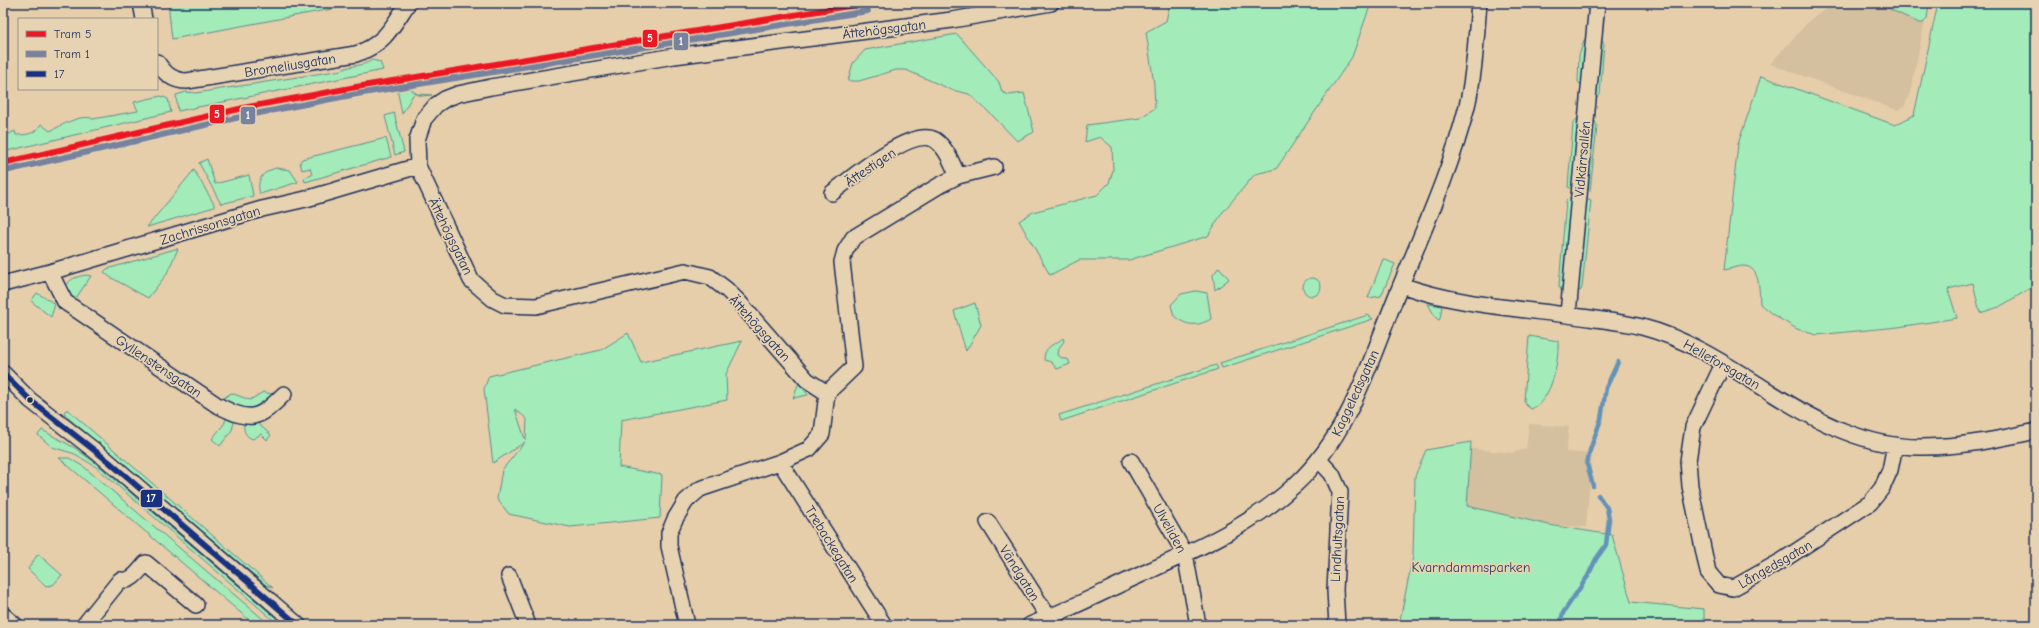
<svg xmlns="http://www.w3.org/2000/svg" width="2039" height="628" font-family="'Comic Neue',sans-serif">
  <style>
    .built { fill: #d4bf9e }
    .green { fill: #a3ebb9; stroke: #5f8d8c; fill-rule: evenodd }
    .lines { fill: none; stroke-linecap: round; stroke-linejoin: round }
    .stream { stroke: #6492b9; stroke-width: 4.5 }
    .minor-casing { stroke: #1b2f5e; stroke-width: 18 }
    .minor { stroke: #e7d3b2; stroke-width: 15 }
    .bus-1-casing { stroke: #e7d3b2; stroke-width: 9 }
    .bus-1 { stroke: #183181; stroke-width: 6 }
    .tram-1-casing { stroke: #e7d3b2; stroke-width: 9 }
    .tram-2-casing { stroke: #e7d3b2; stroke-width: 9 }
    .tram-1 { stroke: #eb1923; stroke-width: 6 }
    .tram-2 { stroke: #76829e; stroke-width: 6 }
    .bus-dot { fill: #1b2f5e; stroke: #e7d3b2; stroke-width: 1.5 }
    .labels { text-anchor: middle; stroke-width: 3.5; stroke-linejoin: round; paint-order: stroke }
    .street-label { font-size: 14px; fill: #1b2f5e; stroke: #e7d3b2 }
    .park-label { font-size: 14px; fill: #294267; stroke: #e7d3b2 }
    .line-badge { stroke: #e7d3b2; stroke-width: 1.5 }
    .badge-label { font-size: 11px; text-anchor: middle; font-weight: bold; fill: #fff }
  </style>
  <rect width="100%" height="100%" fill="#e5cea9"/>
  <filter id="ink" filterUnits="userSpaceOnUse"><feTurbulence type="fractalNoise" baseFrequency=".025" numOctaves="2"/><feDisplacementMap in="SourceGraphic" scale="8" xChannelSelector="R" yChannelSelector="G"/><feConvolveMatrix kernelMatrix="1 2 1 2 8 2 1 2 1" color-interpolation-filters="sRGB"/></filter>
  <g filter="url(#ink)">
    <!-- built -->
    <path class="built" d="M1833,3h59l33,18 -15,72 -6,14 -7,3 -127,-46 40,-44z
      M1529,424l40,3 -3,25 26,2 -6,73 -37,-2 -93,-21 8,-56 47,5 15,-4z"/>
    <!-- green -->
    <path class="green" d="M168,3h175l-1,4 -170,32z
      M1170,3h201l-19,54 -76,112 -21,5 -33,39 -14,23 -79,24h-50l-29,15 -31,-54 14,-9 64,-17 12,-12 4,-13 -1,-23 -12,-10 -15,5 2,-17 53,-7 15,-10 -1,-24 -8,-52 20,-11z
      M1877,3h52l-2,16 -4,4h-4z
      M1938,3h86l12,8v274l-37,22 -19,6 -7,-30 -25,6 9,29 -59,9 -82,8 -19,-6 -25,-15 -12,-10c-1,-12 1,-37 -16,-38 -6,0 -14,3 -20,4l14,-126 23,-68 134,49 19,-10z
      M957,34l42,48 3,10 7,3 15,-2 10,39 -17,9 -24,-25 -24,-22 -17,-4 -46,-20h-10l-37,11h-11l5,-18 12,-13z
      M1584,40h2l-3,42 -3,2 -2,-2 1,-26z
      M1601,40l3,3 -4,52 -4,4z
      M372,60l8,2 3,8 -205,41 -2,-16 10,-3 10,1 146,-23c10,-6 20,-3 30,-10z
      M397,88l13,1 7,5 15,1 -10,1 -8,-3 -12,21z
      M161,96l7,3 3,13 -168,40v-15l12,-6 1,4c12,0 19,-1 25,-11l9,7c11,-5 31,-18 43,-12l45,-8 -4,-9z
      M394,113l10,39 -9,3 -10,-39z
      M1577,119l2,1 -7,69 -4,-2 5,-64z
      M1595,121l2,5 -7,65 -3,-3 6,-66z
      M386,138l5,19 -86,25 -1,-4 8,-3 -2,-7 -8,2 -2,-8 2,-3z
      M207,159l8,25 34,-9 4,21 -32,8 -22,-41z
      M276,168l14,2 8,12 -38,12c-4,-14 2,-22 16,-26z
      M194,170l20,34v3l-67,20z
      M1570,197l2,1 -10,94 -3,-6 7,-85z
      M1588,199l3,1 -9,87 -1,3 -4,2 9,-91z
      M175,249h3l-12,26 -18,23 -38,-21 -6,-5 3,-3z
      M1383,259l12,5 -14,32 -13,2z
      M1219,267l10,12 -14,11 -2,-15z
      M86,275l5,1 -17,25 -7,-9c-2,-13 9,-15 19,-17z
      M1303 287a9 9 0 1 1 18 0a9 9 0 1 1-18 0Z
      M1196,291l11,2 4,26c-14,8 -25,7 -37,-3l-3,-11 10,-11z
      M37,293l18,11 -4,13 -20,-16z
      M975,303l6,22 -15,26 -12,-40z
      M1428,304l14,2 -2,13 -1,1 -3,-2z
      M1368,315l5,4 -151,49 -2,-5z
      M628,333l13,29 101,-21 -16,33 1,26 -106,20 -2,47 43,8 -2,43 -90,9 -61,-13 -12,-15 5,-29 23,-28 -32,21 -9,-74 5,-13 112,-26zM515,409l12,10 -1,20h-1z
      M1529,336l29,5c1,20 -6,60 -27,68l-5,-4 -2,-5z
      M1063,338l1,3 -5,7 -1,7 5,4h5l2,5 -13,5 -6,-7 -7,-2c0,-15 10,-14 19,-22z
      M1216,365l2,4 -3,1 -154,51 -2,-6z
      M799,382l9,13 -15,3z
      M263,392l9,2c-15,22 -30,14 -51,6l10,-7 19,7z
      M66,410h2l205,178 -7,-3 -200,-169 -2,-4z
      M226,419l8,3 -2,8 -12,16 -8,-7 12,-15z
      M256,422l15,13 -4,5 -6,-6 -8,5c-7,-2 -10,-8 -9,-15z
      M42,430l33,18 23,17 186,160h-5l-183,-158 -21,-13 -23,-7 -14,-12z
      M1471,442l-4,64 82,19 63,10 19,67 73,7v16h-305l14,-69 2,-80 11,-26z
      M59,458h10l15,9 186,158h-15z
      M38,554l24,21 -9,10 -7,1 -18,-17z"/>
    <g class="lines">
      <!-- stream -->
      <path class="stream" d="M1593,486l-6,-22 3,-14 11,-31 5,-31 12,-26
        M1560,625l3,-12 25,-37 8,-17 10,-14 3,-26 -2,-11 -9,-13"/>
      <!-- minor casing -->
      <g class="minor-casing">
        <path id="minor" d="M141,3l3,16
          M157,62c8,12 16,19 30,19l169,-27c29,-10 36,-27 52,-51
          M832,193c19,-15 80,-67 103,-53 12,8 17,24 23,36
          M50,272l15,30 152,103c34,17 40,16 67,-11
          M3,284l47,-12 212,-63 44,-10 112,-33
          M1401,285c61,22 130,24 195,34 15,2 31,4 46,8 47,12 88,40 128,65 46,29 97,56 153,55 38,0 76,-8 113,-16
          M1568,314l29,-311
          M1723,364l-30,63 -5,34 2,25 18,86 11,13 14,3 50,-28 87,-57 12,-15 8,-18 5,-25
          M3,373l27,27 78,61 190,164
          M827,393l-20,-13 -69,-79 -11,-11 -17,-13 -25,-6 -149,35 -31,-1 -12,-6 -22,-19 -53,-114 -1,-26 7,-21 12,-14 9,-6 13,-5 33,-7 183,-31 278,-36 99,-17
          M827,393l27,-26 -12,-105 3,-11 8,-13 87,-53 18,-9 36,-9
          M1319,460l13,14 8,18 -5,98 2,35
          M1131,461l54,93 13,71
          M780,462l104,163
          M988,522l61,96 1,7
          M509,576l19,49
          M3,615l12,10
          M84,625l36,-45c12,2 18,-8 26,-17l50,42
          M687,625l-18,-79v-13l6,-14 11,-18 14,-12 80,-27 29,-13 13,-15 5,-41
          M1030,625c38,-15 73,-33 110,-50 55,-25 111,-49 156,-91 55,-51 74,-124 102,-192 25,-61 53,-122 69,-186 8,-34 9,-69 12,-103"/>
      </g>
      <!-- minor -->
      <use href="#minor" class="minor"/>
      <!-- bus-1 casing -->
      <g class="bus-1-casing">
        <path id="bus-1" d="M3,373l27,27 78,61 190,164"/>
      </g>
      <!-- bus-1 -->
      <use href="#bus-1" class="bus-1"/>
      <!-- tram-1 casing -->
      <g class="tram-1-casing">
        <path id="tram-1" d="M3,163l245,-56 108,-20 511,-84"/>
      </g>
      <!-- tram-2 casing -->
      <g class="tram-2-casing">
        <path id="tram-2" d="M5,171l244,-56 108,-21 511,-83"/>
      </g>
      <!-- tram-1 -->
      <use href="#tram-1" class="tram-1"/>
      <!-- tram-2 -->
      <use href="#tram-2" class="tram-2"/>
    </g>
  </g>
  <!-- markers -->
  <circle class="bus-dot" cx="30" cy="400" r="3.5"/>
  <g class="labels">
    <!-- street labels -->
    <g class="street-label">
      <text transform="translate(884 29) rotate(-7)" y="5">Ättehögsgatan</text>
      <text transform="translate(290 65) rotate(-9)" y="5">Bromeliusgatan</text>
      <text transform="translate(1582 159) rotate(-85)" y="5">Vidkärrsallén</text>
      <text transform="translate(870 167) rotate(-34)" y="5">Ättestigen</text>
      <text transform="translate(210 225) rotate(-17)" y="5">Zachrissonsgatan</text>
      <text transform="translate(451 236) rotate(64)" y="5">Ättehögsgatan</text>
      <text transform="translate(760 328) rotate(48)" y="5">Ättehögsgatan</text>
      <text transform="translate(1722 364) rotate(30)" y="5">Helleforsgatan</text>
      <text transform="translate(159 366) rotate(34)" y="5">Gyllenstensgatan</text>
      <text transform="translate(1355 393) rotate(-65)" y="5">Kaggeledsgatan</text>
      <text transform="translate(1170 528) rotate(61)" y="5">Ulveliden</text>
      <text transform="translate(1337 539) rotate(-87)" y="5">Lindhultsgatan</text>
      <text transform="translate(832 544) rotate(58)" y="5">Trebackegatan</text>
      <text transform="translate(1775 564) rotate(-30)" y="5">Långedsgatan</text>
      <text transform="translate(1020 573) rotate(58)" y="5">Vändgatan</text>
    </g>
    <!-- park labels -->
    <g class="park-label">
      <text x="1471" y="572">Kvarndammsparken</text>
    </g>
  </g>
  <g class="line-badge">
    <rect x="642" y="29" width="16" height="19" rx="4" fill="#eb1923"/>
    <rect x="673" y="32" width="16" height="19" rx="4" fill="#76829e"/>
    <rect x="209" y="104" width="16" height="20" rx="4" fill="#eb1923"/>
    <rect x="240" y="106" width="16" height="19" rx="4" fill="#76829e"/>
    <rect x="140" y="489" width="23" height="19" rx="4" fill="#183181"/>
  </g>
  <g class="badge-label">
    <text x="650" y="42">5</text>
    <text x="681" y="45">1</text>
    <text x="217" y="118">5</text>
    <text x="248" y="119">1</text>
    <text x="151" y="502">17</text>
  </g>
  <!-- margin -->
  <rect width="2039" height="628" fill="none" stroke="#e7d3b2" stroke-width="16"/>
  <rect x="8" y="8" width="2023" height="612" fill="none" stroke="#1b2f5e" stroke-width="1.5" filter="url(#ink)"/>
  <!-- legend -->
  <rect x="18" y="18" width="140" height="72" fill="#e7d3b2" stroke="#959190"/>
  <rect x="26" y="31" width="20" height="6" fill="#eb1923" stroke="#959190"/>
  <text x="54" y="38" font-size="12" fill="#1b2f5e">Tram 5</text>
  <rect x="26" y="51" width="20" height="6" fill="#76829e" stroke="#959190"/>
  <text x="54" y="58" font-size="12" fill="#1b2f5e">Tram 1</text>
  <rect x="26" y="71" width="20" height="6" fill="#183181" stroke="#959190"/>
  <text x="54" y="78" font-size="12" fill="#1b2f5e">17</text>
</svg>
